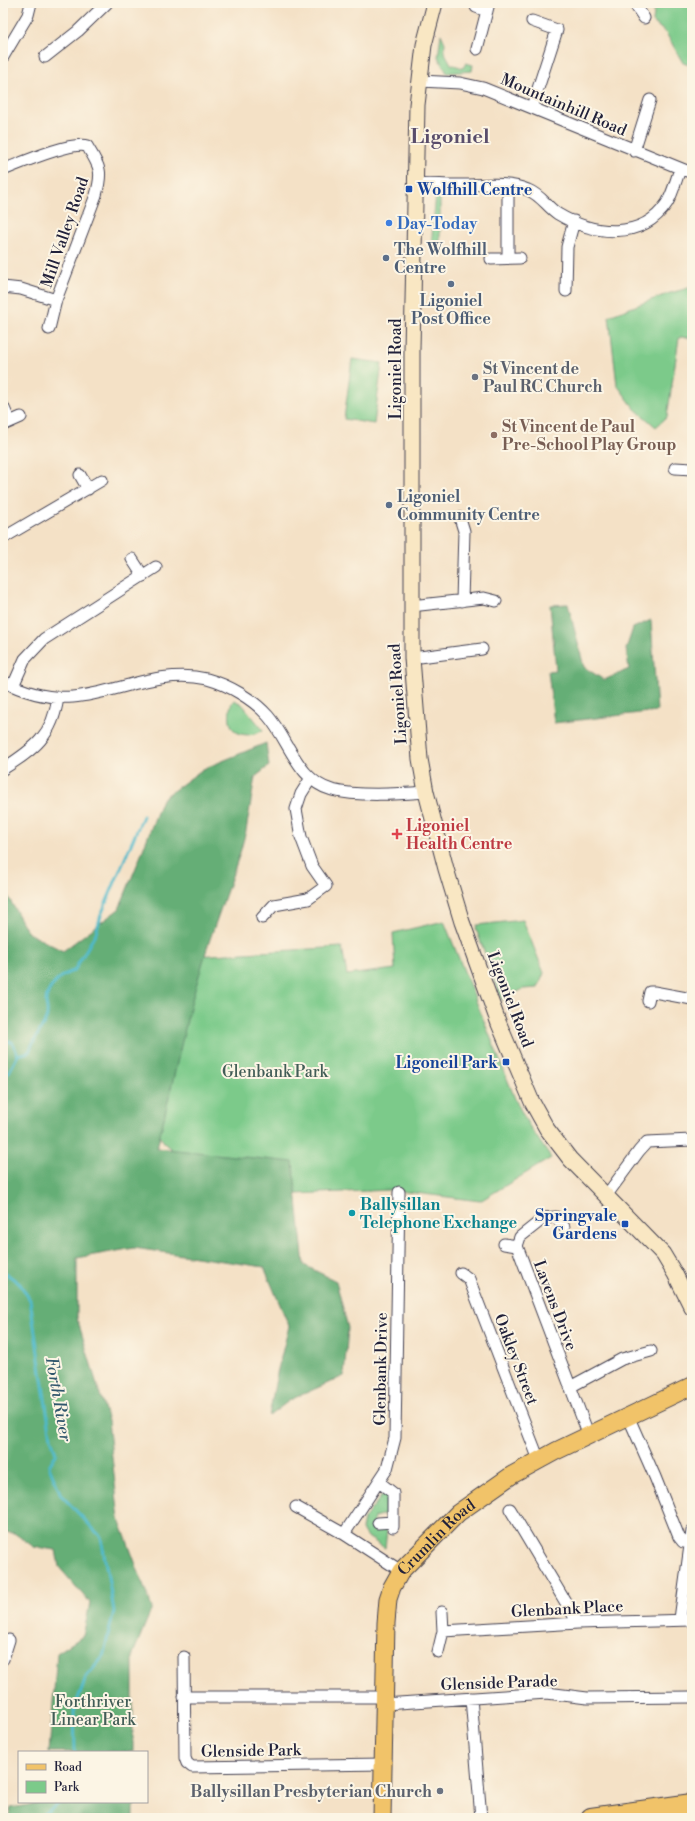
<svg xmlns="http://www.w3.org/2000/svg" width="695" height="1821" font-family="'Libre Bodoni',serif">
  <style>
    .green { fill: #7cca8a; stroke: #4f7662 }
    .forest { fill: #65ae76; stroke: #446858 }
    .lines { fill: none; stroke-linecap: round; stroke-linejoin: round }
    .stream { stroke: #4eb9ca; stroke-width: 3 }
    .street-casing { stroke: #423f50; stroke-width: 13 }
    .secondary-casing { stroke: #423f50; stroke-width: 17 }
    .primary-casing { stroke: #423f50; stroke-width: 19 }
    .highway-casing { stroke: #423f50; stroke-width: 22 }
    .street { stroke: #fff; stroke-width: 11 }
    .secondary { stroke: #f9e7c3; stroke-width: 15 }
    .primary { stroke: #f1c369; stroke-width: 17 }
    .highway { stroke: #f1c369; stroke-width: 20 }
    .transit-dot { fill: #1a4fb4; stroke: #fcf5e5; stroke-width: 1.5 }
    .shop-dot { fill: #3f7fe0; stroke: #fcf5e5; stroke-width: 1.5 }
    .service-dot { fill: #5c6f8a; stroke: #fcf5e5; stroke-width: 1.5 }
    .worship-dot { fill: #6b7280; stroke: #fcf5e5; stroke-width: 1.5 }
    .education-dot { fill: #8d6e63; stroke: #fcf5e5; stroke-width: 1.5 }
    .health-dot { fill: #e0444e; stroke: #fcf5e5; stroke-width: 1.5 }
    .culture-dot { fill: #0f9aa8; stroke: #fcf5e5; stroke-width: 1.5 }
    .labels { text-anchor: middle; stroke-width: 4; stroke-linejoin: round; paint-order: stroke }
    .street-label { font-size: 16px; fill: #22223b; stroke: #fcf5e5 }
    .transit-label { font-size: 16px; font-weight: bold; fill: #164399; stroke: #fcf5e5; text-anchor: end }
    .shop-label { font-size: 16px; font-weight: bold; fill: #366cbe; stroke: #fcf5e5; text-anchor: start }
    .service-label { font-size: 16px; font-weight: bold; fill: #4e5e75; stroke: #fcf5e5; text-anchor: start }
    .worship-label { font-size: 16px; font-weight: bold; fill: #5b616d; stroke: #fcf5e5; text-anchor: start }
    .education-label { font-size: 16px; font-weight: bold; fill: #785e54; stroke: #fcf5e5; text-anchor: start }
    .health-label { font-size: 16px; font-weight: bold; fill: #be3a42; stroke: #fcf5e5; text-anchor: start }
    .park-label { font-size: 16px; fill: #425d57; stroke: #fcf5e5 }
    .culture-label { font-size: 16px; font-weight: bold; fill: #0d838f; stroke: #fcf5e5; text-anchor: start }
    .water-label { font-size: 17px; font-style: italic; fill: #31576d; stroke: #fcf5e5 }
    .district-label { font-size: 20px; font-weight: bold; fill: #594d6b; stroke: #fcf5e5 }
  </style>
  <rect width="100%" height="100%" fill="#fcf5e5"/>
  <filter id="ink" filterUnits="userSpaceOnUse"><feTurbulence type="fractalNoise" baseFrequency=".025" numOctaves="2"/><feDisplacementMap in="SourceGraphic" scale="8" xChannelSelector="R" yChannelSelector="G"/><feConvolveMatrix kernelMatrix="1 2 1 2 8 2 1 2 1" color-interpolation-filters="sRGB"/></filter>
  <filter id="wash" filterUnits="userSpaceOnUse"><feTurbulence type="fractalNoise" baseFrequency=".012" numOctaves="4" result="noise"/><feDisplacementMap in="SourceGraphic" scale="16" xChannelSelector="R" yChannelSelector="G"/><feGaussianBlur stdDeviation="0.9" result="paint"/><feColorMatrix in="noise" values="0 0 0 0 0 0 0 0 0 0 0 0 0 0 0 0 0 1.4 0 .05"/><feComposite in="paint" operator="in"/></filter>
  <g filter="url(#wash)">
    <rect width="100%" height="100%" fill="#f4e1c6"/>
    <!-- green -->
    <path class="green" d="M655,3h37v63l-9,-3 -17,-30 -13,-11z
      M441,34l4,9 -1,8 7,13 12,4 3,-5 7,2 -1,6 -25,2 -9,-16z
      M436,194h4v54l-9,-2z
      M692,287v51l-12,-1 -1,1 -12,79 -11,10 -21,-18 -18,-24 -8,-69 58,-22z
      M352,359l30,4 -8,61 -30,-5z
      M234,700l8,4 21,26c-8,6 -22,7 -29,0 -6,-6 -6,-25 0,-30z
      M523,920l21,53 -6,15 -15,1 -21,11 -26,-71 1,-4z
      M444,921l72,180 12,23 23,34 -71,43 -89,-11 -120,5 -62,-19 -43,-31 -24,-34 37,-154 163,-10 5,28 48,-6 -2,-36z
      M383,1494l4,3 1,13 -3,4 -11,3v7l10,2 3,4 -2,18 -19,-12 -4,-7 2,-10z"/>
    <!-- forest -->
    <path class="forest" d="M568,604l16,63 20,13 25,-11 -3,-20 7,-21 18,-8 6,91 -103,12 -6,-52 8,-1 -6,-65z
      M266,743l3,23 -14,11 -9,54 -6,22 -32,92 -17,58 -34,145 136,14 11,103 32,16 12,47 -4,48 -54,24 -21,16 8,-43 12,-47 -25,-59 -130,-19 -57,10v60l31,103 11,98 33,89 -19,46v98h-84l8,-99 26,-17 7,-33 -31,-36 -3,-17 -22,-3 -20,-14 -11,-1v-645l25,46 35,18 56,-42 22,-54 21,-56 41,-30z
      M45,1802h89v16h-126l3,-10z"/>
    <g class="lines">
      <!-- stream -->
      <path class="stream" d="M3,1040l9,2 6,13
        M18,1055l11,-3c4,-12 12,-21 17,-33 3,-6 0,-12 0,-18 0,-13 17,-28 28,-30l22,-38 5,-18 42,-99
        M3,1073l6,-1 9,-17
        M3,1271l17,13 10,16 21,138 5,16 -7,12 12,29 40,42 13,74 -11,46 -17,20 -12,33 1,42
        M38,1818l23,-16"/>
    </g>
  </g>
  <g filter="url(#ink)">
    <g class="lines">
      <!-- street casing -->
      <g class="street-casing">
        <path id="street" d="M634,3l10,15
          M476,7l11,4
          M477,49l12,-46
          M3,57l25,-42 3,-12
          M45,57l33,-26 29,-28
          M420,81l40,2 23,5 209,85
          M532,107l25,-77 -25,-9
          M634,151l16,-51
          M3,170c18,-7 68,-29 84,-24 13,21 16,25 9,49l-40,105 -7,29
          M416,185c13,-2 24,0 36,0 24,1 53,-5 76,5 13,5 19,17 30,24 35,21 84,27 109,-11 6,-10 9,-23 13,-34
          M508,258v-72
          M491,259l29,-1
          M3,287l18,2 35,11
          M566,291l1,-44 7,-26
          M3,406l7,16
          M3,425l18,-8
          M675,468l17,1
          M80,475l8,14
          M460,518l4,13 -2,70
          M3,538l99,-58
          M132,559l11,17
          M411,606l73,-8 12,3
          M412,658l70,-9
          M3,681c21,11 46,18 70,16 45,-4 87,-29 134,-18 22,6 46,20 61,37 21,24 30,65 64,74 26,7 68,4 94,2
          M13,686l12,-27 19,-20 112,-72
          M3,769c31,-20 50,-33 55,-72
          M262,918l12,-13 34,-6 18,-13 -14,-20 -11,-29 -5,-28 5,-15 10,-16
          M648,1001l2,-9h4l38,7
          M606,1196l33,-45 8,-9 45,-2
          M564,1227l-8,-10 -12,1 -24,19 -3,9 72,190
          M504,1244l13,2
          M461,1273l8,6 70,181
          M570,1387l52,-28 29,-8
          M628,1416l27,61 24,60 4,5h9
          M379,1482l14,11v34
          M296,1507l48,27 57,37
          M510,1509l68,114
          M378,1523l15,-1
          M344,1534l43,-65 8,-31 4,-246
          M680,1619l12,-88
          M443,1631l135,-8 114,-3
          M438,1652l5,-21 -1,-19
          M184,1657l1,101 2,5 5,4 192,-3
          M3,1659l6,-19
          M184,1697h201
          M471,1698l10,120
          M384,1704l163,-11 40,5 105,-1"/>
      </g>
      <!-- secondary casing -->
      <g class="secondary-casing">
        <path id="secondary" d="M435,3l-11,42 -7,60 -5,245v308l8,101 6,33 20,77 16,53 37,102 33,78 15,27 23,30 93,95 12,20 17,34"/>
      </g>
      <!-- primary casing -->
      <g class="primary-casing">
        <g id="primary">
          <path id="s1" d="M382,1818l4,-195 2,-24 4,-12 9,-16 57,-58 54,-38 44,-24 136,-65"/>
        </g>
      </g>
      <!-- highway casing -->
      <g class="highway-casing">
        <path id="highway" d="M591,1818l101,-14"/>
      </g>
      <!-- street -->
      <use href="#street" class="street"/>
      <!-- secondary -->
      <use href="#secondary" class="secondary"/>
      <!-- primary -->
      <use href="#primary" class="primary"/>
      <!-- highway -->
      <use href="#highway" class="highway"/>
    </g>
  </g>
  <!-- markers -->
  <g class="transit-dot">
    <rect x="405" y="185" width="8" height="8" rx="2"/>
    <rect x="502" y="1058" width="8" height="8" rx="2"/>
    <rect x="621" y="1220" width="8" height="8" rx="2"/>
  </g>
  <circle class="shop-dot" cx="389" cy="223" r="4"/>
  <g class="service-dot">
    <circle cx="386" cy="258" r="4"/>
    <circle cx="451" cy="284" r="4"/>
    <circle cx="389" cy="505" r="4"/>
  </g>
  <g class="worship-dot">
    <circle cx="475" cy="377" r="4"/>
    <circle cx="440" cy="1791" r="4"/>
  </g>
  <circle class="education-dot" cx="494" cy="435" r="4"/>
  <path class="health-dot" d="M395 828h4v4h4v4h-4v4h-4v-4h-4v-4h4z"/>
  <circle class="culture-dot" cx="352" cy="1213" r="4"/>
  <g class="labels">
    <!-- street labels -->
    <g class="street-label">
      <text transform="translate(564 104) rotate(23)" y="6">Mountainhill Road</text>
      <text transform="translate(64 232) rotate(-71)" y="6">Mill Valley Road</text>
      <text transform="translate(395 369) rotate(-90)" y="6">Ligoniel Road</text>
      <text transform="translate(397 694) rotate(-94)" y="6">Ligoniel Road</text>
      <text transform="translate(511 999) rotate(69)" y="6">Ligoniel Road</text>
      <text transform="translate(556 1305) rotate(69)" y="6">Lavens Drive</text>
      <text transform="translate(517 1359) rotate(69)" y="6">Oakley Street</text>
      <text transform="translate(380 1369) rotate(-89)" y="6">Glenbank Drive</text>
      <text dy="6" stroke="none"><textPath href="#s1" startOffset="299">Crumlin Road</textPath></text>
      <text transform="translate(567 1608) rotate(-3)" y="6">Glenbank Place</text>
      <text transform="translate(499 1682) rotate(-2)" y="6">Glenside Parade</text>
      <text transform="translate(251 1750) rotate(-1)" y="6">Glenside Park</text>
    </g>
    <!-- transit labels -->
    <g class="transit-label">
      <text x="417" y="195" text-anchor="start">Wolfhill Centre</text>
      <text x="498" y="1068">Ligoneil Park</text>
      <text x="617" y="1221">Springvale<tspan x="617" dy="18">Gardens</tspan></text>
    </g>
    <!-- shop labels -->
    <g class="shop-label">
      <text x="397" y="229">Day-Today</text>
    </g>
    <!-- service labels -->
    <g class="service-label">
      <text x="394" y="255">The Wolfhill<tspan x="394" dy="18">Centre</tspan></text>
      <text x="451" y="306" text-anchor="middle">Ligoniel<tspan x="451" dy="18">Post Office</tspan></text>
      <text x="397" y="502">Ligoniel<tspan x="397" dy="18">Community Centre</tspan></text>
    </g>
    <!-- worship labels -->
    <g class="worship-label">
      <text x="483" y="374">St Vincent de<tspan x="483" dy="18">Paul RC Church</tspan></text>
      <text x="432" y="1797" text-anchor="end">Ballysillan Presbyterian Church</text>
    </g>
    <!-- education labels -->
    <g class="education-label">
      <text x="502" y="432">St Vincent de Paul<tspan x="502" dy="18">Pre-School Play Group</tspan></text>
    </g>
    <!-- health labels -->
    <g class="health-label">
      <text x="406" y="831">Ligoniel<tspan x="406" dy="18">Health Centre</tspan></text>
    </g>
    <!-- park labels -->
    <g class="park-label">
      <text x="275" y="1077">Glenbank Park</text>
      <text x="93" y="1707">Forthriver<tspan x="93" dy="18">Linear Park</tspan></text>
    </g>
    <!-- culture labels -->
    <g class="culture-label">
      <text x="360" y="1210">Ballysillan<tspan x="360" dy="18">Telephone Exchange</tspan></text>
    </g>
    <!-- water labels -->
    <g class="water-label">
      <text transform="translate(59 1399) rotate(80)" y="6">Forth River</text>
    </g>
    <!-- district labels -->
    <g class="district-label">
      <text x="450" y="143">Ligoniel</text>
    </g>
  </g>
  <!-- margin -->
  <rect width="695" height="1821" fill="none" stroke="#fcf5e5" stroke-width="16"/>
  <!-- legend -->
  <rect x="18" y="1751" width="130" height="52" fill="#fcf5e5" stroke="#a5a1a1"/>
  <rect x="26" y="1764" width="20" height="6" fill="#f1c369" stroke="#a5a1a1"/>
  <text x="54" y="1771" font-size="12" fill="#22223b">Road</text>
  <rect x="26" y="1781" width="20" height="12" fill="#7cca8a" stroke="#a5a1a1"/>
  <text x="54" y="1791" font-size="12" fill="#22223b">Park</text>
</svg>
